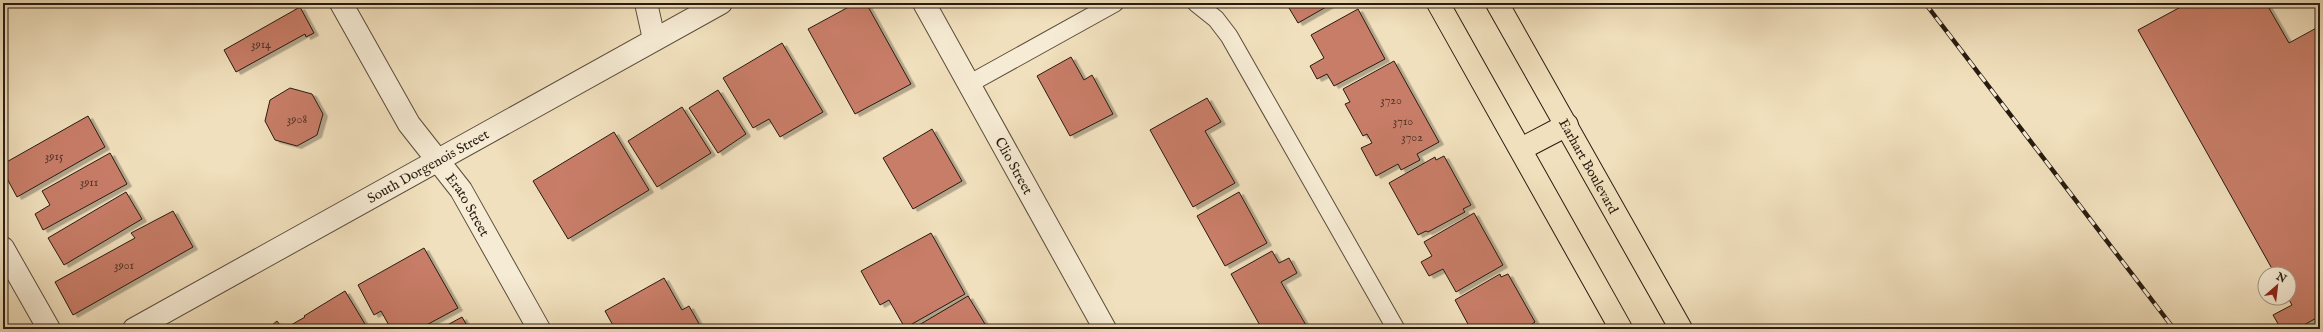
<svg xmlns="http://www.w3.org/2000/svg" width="2323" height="332" font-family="'IM FELL English',serif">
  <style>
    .building { fill: #c87d68; stroke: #281b10; filter: url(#shadow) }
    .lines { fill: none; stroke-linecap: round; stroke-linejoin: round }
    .lane-casing { stroke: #5a4c3b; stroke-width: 19 }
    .street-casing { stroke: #5a4c3b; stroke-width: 24 }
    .primary-casing { stroke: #281b10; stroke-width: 24 }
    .lane { stroke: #f6ebd4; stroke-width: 17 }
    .street { stroke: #f6ebd4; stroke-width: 22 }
    .primary { stroke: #f1e0bd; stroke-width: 22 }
    .rail-casing { stroke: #281b10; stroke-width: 4.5 }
    .rail { stroke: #f6ebd4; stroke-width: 3; stroke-dasharray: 9; stroke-linecap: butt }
    .labels { text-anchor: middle; stroke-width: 3.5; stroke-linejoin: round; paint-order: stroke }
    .number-label { font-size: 12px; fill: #503426 }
    .street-label { font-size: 14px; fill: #281b10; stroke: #f6ebd4 }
  </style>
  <defs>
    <filter id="shadow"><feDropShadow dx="4.5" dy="2.5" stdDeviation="0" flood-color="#0004"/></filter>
  </defs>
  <rect width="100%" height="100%" fill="#f1e0bd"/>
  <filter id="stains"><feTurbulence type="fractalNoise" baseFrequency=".005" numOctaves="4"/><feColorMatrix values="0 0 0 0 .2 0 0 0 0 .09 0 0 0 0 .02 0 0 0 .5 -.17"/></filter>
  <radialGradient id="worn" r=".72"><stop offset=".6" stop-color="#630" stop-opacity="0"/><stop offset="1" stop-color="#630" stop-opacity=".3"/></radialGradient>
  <!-- building -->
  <path class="building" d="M856,3h10l45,81 -56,30 -47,-85z
    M1286,3h47l-35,20z
    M2188,3h78l23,40 31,-17v290l-18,10 -1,-2 -9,5h-11l-8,-14 19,-10 -4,-7 1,-24h-14l-137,-244z
    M300,7l14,26 -8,4 -1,-3 -69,38 -12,-22z
    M1358,9l27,50 -51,27 -7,-12 -10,5 -7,-13 14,-8 -13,-23z
    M782,43l41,69 -43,25 -11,-18 -16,9 -30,-50z
    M1071,57l13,23 8,-5 21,39 -43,22 -33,-60z
    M1394,61l45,81 -22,12 3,6 -19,10 -3,-6 -22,12 -15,-28 11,-5 -5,-9 -4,2 -18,-32 5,-2 -7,-13z
    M290,88l22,6 11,20 -6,21 -20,11 -22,-6 -10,-19 5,-21z
    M718,90l28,44 -28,19 -29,-45z
    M1207,98l14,24 -16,9 30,52 -42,24 -43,-77z
    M682,107l29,46 -54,34 -29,-46z
    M88,116l17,31 -88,50 -14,-26v-7z
    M932,129l30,52 -49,28 -30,-51z
    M614,132l35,58 -81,49 -35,-58z
    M110,153l17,31 -84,46 -8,-16 15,-9 -8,-14z
    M1444,156l27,49 -8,4 2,3 -37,20 -2,-1 -8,4 -29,-52 46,-26 1,3z
    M126,192l16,27 -78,46 -16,-27z
    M1239,192l28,51 -42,23 -28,-50z
    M173,211l20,36 -120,68 -18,-33 80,-44 -4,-5z
    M1474,213l29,52 -47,27 -13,-23 -14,7 -8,-14 11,-6 -8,-14z
    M931,233l34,61 -60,34 -16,-28 -9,5 -19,-34z
    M424,248l34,60 -39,21h-28l-10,-18 -7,4 -16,-30z
    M1272,251l7,12 10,-5 8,15 -16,9 26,45 -4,2h-41l-31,-55z
    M1500,274l1,3 7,-3 27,48 -6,4 1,3h-65l4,-3 -14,-26z
    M664,278l18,32 7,-4 13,23h-87l-10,-18z
    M345,291l23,38h-74l-3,-4 14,-8 -1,-1z
    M968,296l20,33h-74v-1z
    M462,317l7,12h-29z
    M277,321l6,8h-16z"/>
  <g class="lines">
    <!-- lane casing -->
    <g class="lane-casing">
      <path id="lane" d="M1196,3l20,16 13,17 167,293
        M969,84l146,-81"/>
    </g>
    <!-- street casing -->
    <g class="street-casing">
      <g id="street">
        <path id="s1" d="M341,3l68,121 52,66 78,139"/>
        <path d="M646,3l8,36"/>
        <path id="s2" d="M924,3l181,326"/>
        <path d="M3,248l46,81"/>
        <path id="s3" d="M134,329l587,-326"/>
      </g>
    </g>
    <!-- primary casing -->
    <g class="primary-casing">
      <g id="primary">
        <path d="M1438,3l183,326"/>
        <path id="s4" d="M1497,3l184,326"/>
        <path d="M1521,149l46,-24"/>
      </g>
    </g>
    <!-- lane -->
    <use href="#lane" class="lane"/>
    <!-- street -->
    <use href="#street" class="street"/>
    <!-- primary -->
    <use href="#primary" class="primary"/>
    <!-- rail casing -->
    <g class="rail-casing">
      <path id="rail" d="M1925,3l249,326"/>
    </g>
    <!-- rail -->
    <use href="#rail" class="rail"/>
  </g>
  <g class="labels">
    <!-- number labels -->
    <g class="number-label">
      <text x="261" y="48">3914</text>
      <text x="1391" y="104">3720</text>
      <text x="297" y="123">3908</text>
      <text x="1403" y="125">3710</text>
      <text x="1412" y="141">3702</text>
      <text x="54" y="160">3915</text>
      <text x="89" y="186">3911</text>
      <text x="124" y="269">3901</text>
    </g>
    <!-- street labels -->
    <g class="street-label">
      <text dy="5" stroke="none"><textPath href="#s3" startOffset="336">South Dorgenois Street</textPath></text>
      <text dy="5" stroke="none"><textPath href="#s2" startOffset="186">Clio Street</textPath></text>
      <text dy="5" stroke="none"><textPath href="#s4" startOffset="187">Earhart Boulevard</textPath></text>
      <text dy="5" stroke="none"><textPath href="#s1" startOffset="239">Erato Street</textPath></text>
    </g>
  </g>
  <!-- margin -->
  <rect width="2323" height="332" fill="none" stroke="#f1e0bd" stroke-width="16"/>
  <rect x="4" y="4" width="2315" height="324" fill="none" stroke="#281b10" stroke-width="2"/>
  <rect x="8" y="8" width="2307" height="316" fill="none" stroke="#281b10"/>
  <!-- north arrow -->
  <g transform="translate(2277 286) rotate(28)"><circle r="19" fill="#f6ebd4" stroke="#a49886"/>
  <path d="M0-3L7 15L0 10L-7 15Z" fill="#8f2418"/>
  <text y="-6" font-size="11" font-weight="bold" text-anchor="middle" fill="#281b10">N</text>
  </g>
  <rect width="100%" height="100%" filter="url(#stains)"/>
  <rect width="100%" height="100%" fill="url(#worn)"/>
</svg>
